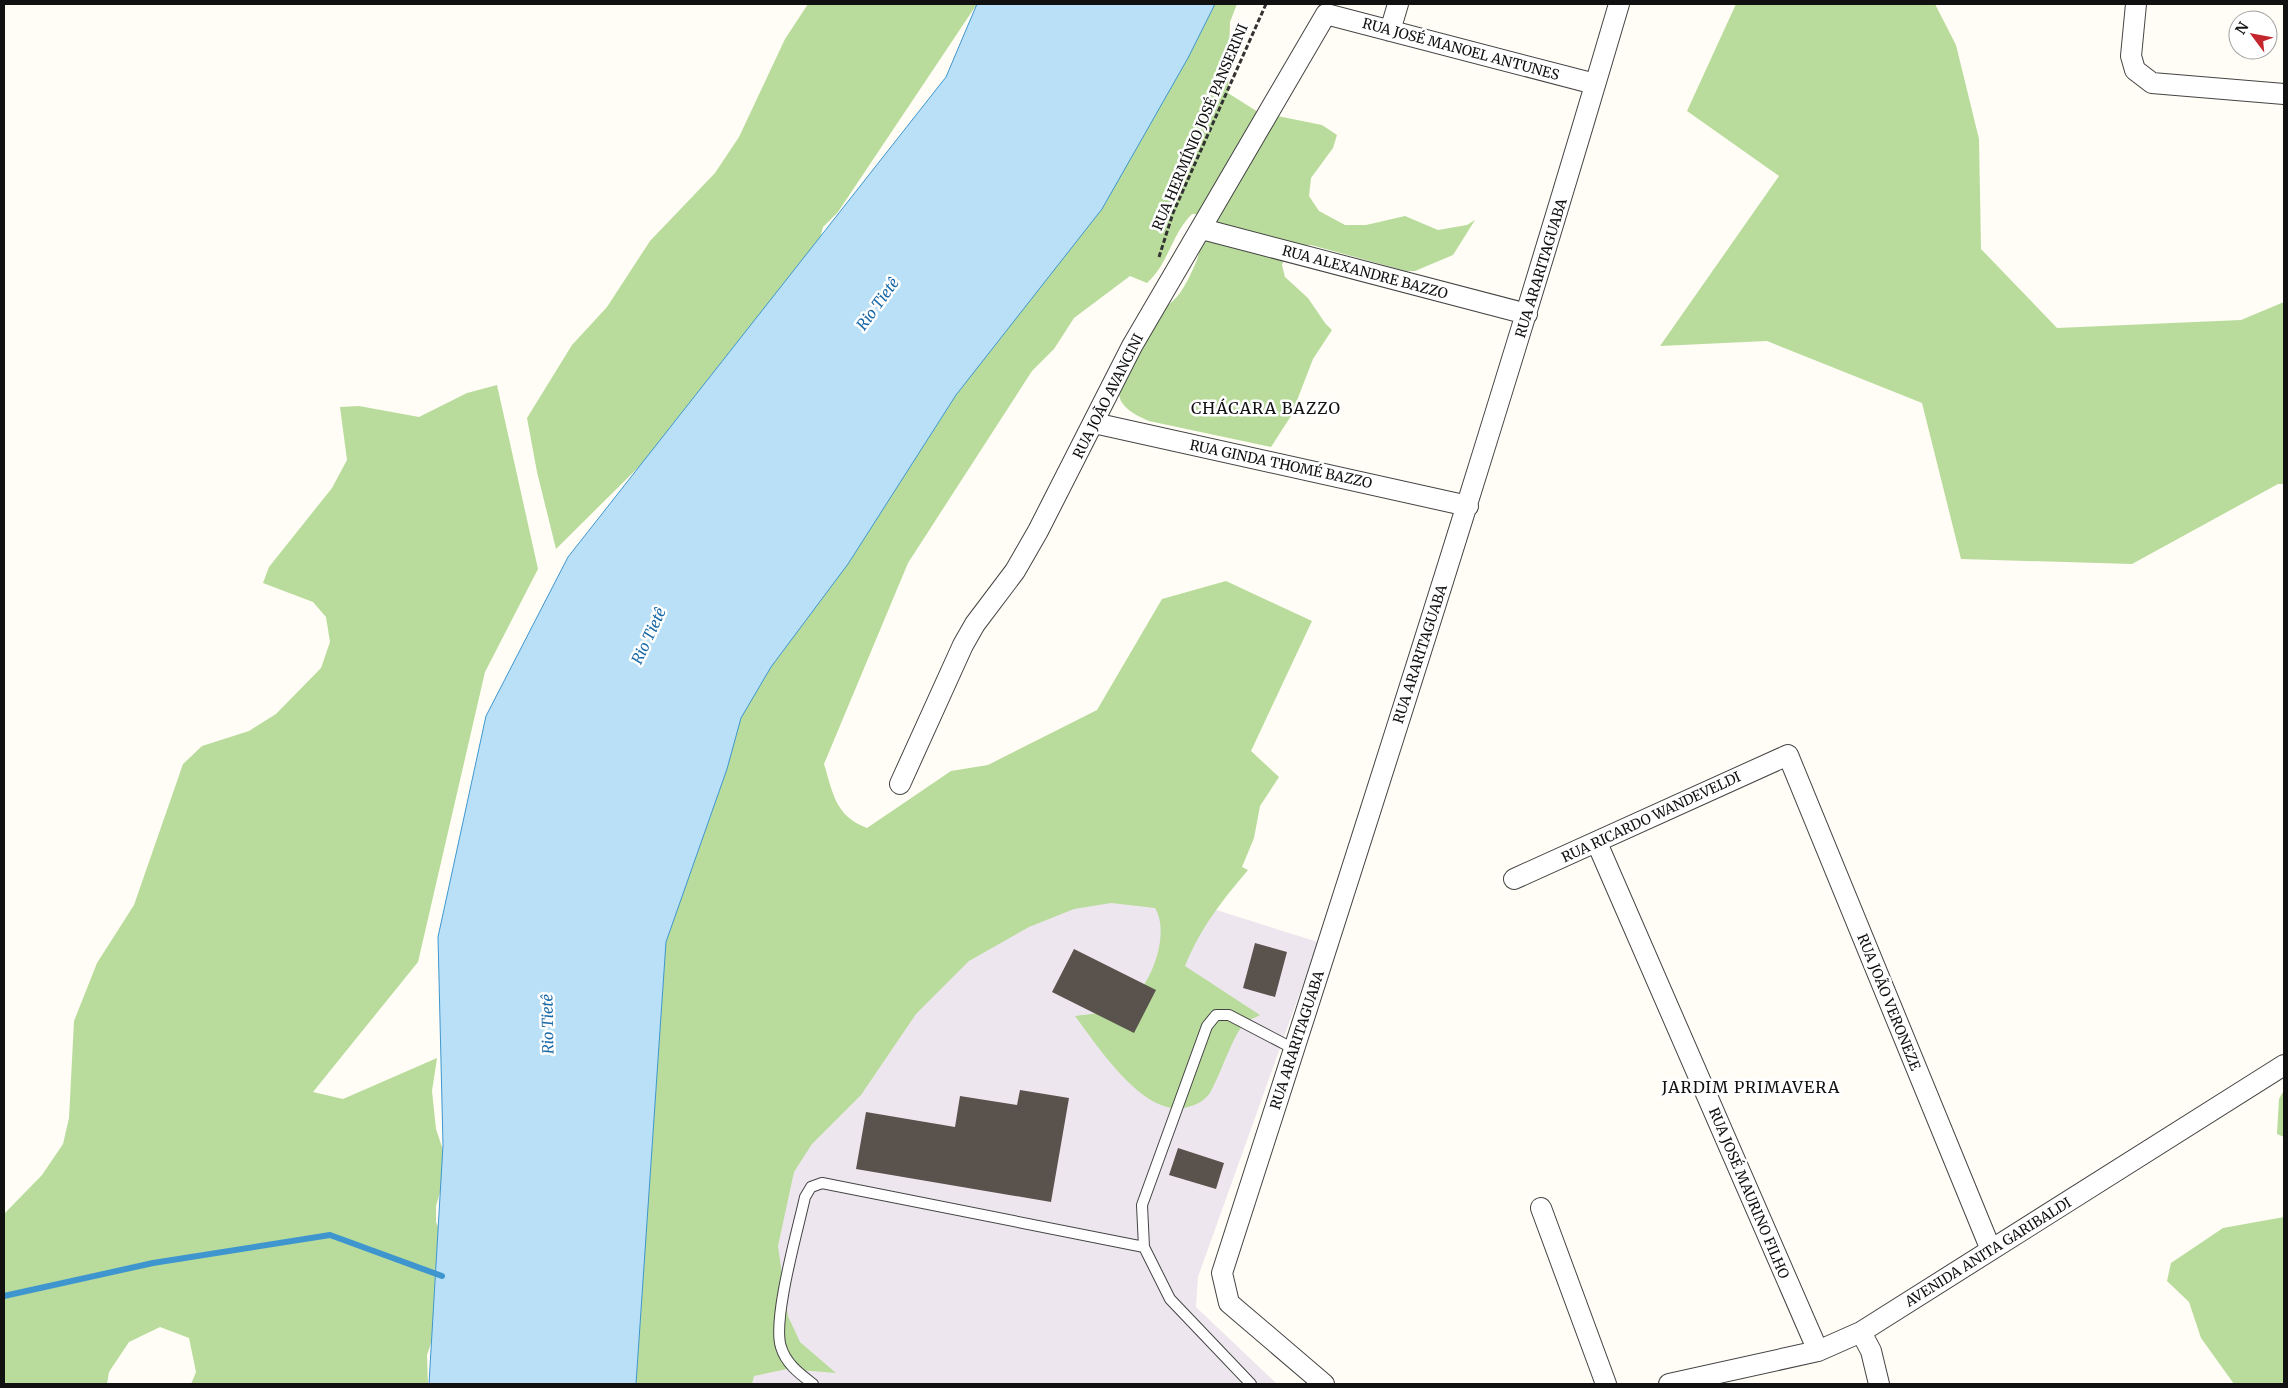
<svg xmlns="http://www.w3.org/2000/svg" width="2288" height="1388" font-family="Merriweather,serif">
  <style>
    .industrial { fill: #eee6ef }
    .forest { fill: #b9dc9c }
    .water { fill: #b9e0f7; stroke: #3f96cf }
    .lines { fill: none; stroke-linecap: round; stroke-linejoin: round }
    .stream { stroke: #3f96cf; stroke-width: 6 }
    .building { fill: #5a524d }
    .lane-casing { stroke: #444; stroke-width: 12 }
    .street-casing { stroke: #444; stroke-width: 22 }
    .path { stroke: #333; stroke-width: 3; stroke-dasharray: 5 2.5; stroke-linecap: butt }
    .lane { stroke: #fff; stroke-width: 10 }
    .street { stroke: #fff; stroke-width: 20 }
    .labels { text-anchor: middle; stroke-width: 5; stroke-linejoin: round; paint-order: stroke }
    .street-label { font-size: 14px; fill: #111; stroke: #fff }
    .water-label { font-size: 15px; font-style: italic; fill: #1768a6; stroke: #fff }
    .quarter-label { font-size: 16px; letter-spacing: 1px; fill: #111; stroke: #fff }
  </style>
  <rect width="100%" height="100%" fill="#fffdf5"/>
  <!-- industrial -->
  <path class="industrial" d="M1102,874l216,68 -120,335 -2,30 81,77h-562l40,-208 95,-150z"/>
  <!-- forest -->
  <path class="forest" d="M808,4h169l-139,208 -15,15 -6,24 -130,168 -131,130 -19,-77 -10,-54 45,-73 35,-38 43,-66 65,-68 24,-36 46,-98z
    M1147,4h90l-7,18 -2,71 30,19 64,13 15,10 -4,13 -22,30 -2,18 10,15 26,14h21l39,-9 33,14 29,-5 8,-5 -22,35 -38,16h-9l-95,-26 -16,2 -9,7 -4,11 3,12 23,21 17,25 7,7 -19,29 -22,57 -20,31 -122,-26c-40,-17 -34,-31 -16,-65 5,-11 10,-23 18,-33 7,-12 21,-19 29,-30 12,-18 31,-58 20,-79h-8c-21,21 -23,49 -45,69l-17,-7 -56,42 -20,31 -22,22 -124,192 -84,201c9,29 11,52 43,64l84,-57 37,-6 109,-55 65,-111 64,-18 86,40 -61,130 28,26 -19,29 -6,32 -12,29 6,3c-27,32 -47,57 -63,96l75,49c-5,3 -12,5 -16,9 -10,9 -25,54 -34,69 -5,7 -13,12 -22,14 -43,13 -91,-62 -113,-91 14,-2 30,-3 43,-7 30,-12 54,-73 37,-101l-44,-5 -37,6 -45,18 -60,34 -53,53 -55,81 -49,49 -18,28 -16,74 10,70 12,26 36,31 -49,-4 -33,7 -2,8h-142l23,-535z
    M1736,4h199l21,41 23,94 2,110 76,79 184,-8 43,-18v182h-6l-146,80 -171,-5 -39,-156 -155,-62 -107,5 119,-170 -92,-65z
    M497,385l41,184 -53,103 -67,290 -105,130 30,7 94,-41 -5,33 4,38 12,36 -12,41v16l27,58 -25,42 -11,33 1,29h-237l5,-12 -7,-34 -29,-11 -31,15 -20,30 -2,12h-103v-170l38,-39 21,-31 6,-26 5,-97 23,-58 37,-58 49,-141 19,-18 47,-15 27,-17 45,-46 9,-26 -4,-25 -13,-15 -50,-19 6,-16 63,-79 15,-28 -7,-53 19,-1 60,11 48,-24z
    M2284,1090v47l-7,-3 2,-35z
    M2284,1217v167h-50l-33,-46 -12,-36 -22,-21 4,-18 52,-35z"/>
  <!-- water -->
  <path class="water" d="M977,4h238l-27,54 -86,151 -146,186 -108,169 -77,103 -30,51 -14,51 -61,173 -30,442h-207l14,-239 -5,-208 48,-221 82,-159 378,-480z"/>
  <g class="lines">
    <!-- stream -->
    <path class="stream" d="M4,1296l149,-33 177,-28 112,41"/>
  </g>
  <!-- building -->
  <path class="building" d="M1255,943l32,9 -12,45 -32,-9z
    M1074,949l82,41 -22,43 -82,-41z
    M1020,1090l49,8 -18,104 -195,-33 10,-57 89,15 5,-31 57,9z
    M1178,1148l46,15 -8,26 -47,-14z"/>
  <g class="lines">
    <!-- lane casing -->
    <g class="lane-casing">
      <path id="lane" d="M813,1384c-13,-10 -27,-20 -32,-37 -9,-27 17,-118 24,-150l6,-10 11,-4 322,64
        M1251,1384l-81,-85 -26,-52 -2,-42 65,-179 9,-11h13l65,34"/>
    </g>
    <!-- street casing -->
    <g class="street-casing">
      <path id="street" d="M2136,4l-5,52 4,14 17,13 132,11
        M1390,31l8,-27
        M1202,229l325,85
        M1094,423l374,83
        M900,784l63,-139 12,-21 40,-53 23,-40 94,-185 194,-332 269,70
        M1597,843l221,508
        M1514,879l274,-124 203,495
        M1541,1208l65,176
        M1861,1332l10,19 8,33
        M1324,1384l-95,-81 -7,-30c136,-422 272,-844 397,-1269
        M1669,1384l149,-33 43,-19 423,-267"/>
    </g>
    <!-- path -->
    <path class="path" d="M1159,257l14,-44 93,-209"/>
    <!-- lane -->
    <use href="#lane" class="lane"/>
    <!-- street -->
    <use href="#street" class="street"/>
  </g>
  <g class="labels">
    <!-- street labels -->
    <g class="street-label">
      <text transform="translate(1461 49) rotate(15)" y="5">RUA JOSÉ MANOEL ANTUNES</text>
      <text transform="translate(1200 127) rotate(-67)" y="5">RUA HERMÍNIO JOSÉ PANSERINI</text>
      <text transform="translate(1541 268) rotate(-73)" y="5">RUA ARARITAGUABA</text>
      <text transform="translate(1365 272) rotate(15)" y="5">RUA ALEXANDRE BAZZO</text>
      <text transform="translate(1108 396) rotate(-63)" y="5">RUA JOÃO AVANCINI</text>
      <text transform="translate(1281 464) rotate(12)" y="5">RUA GINDA THOMÉ BAZZO</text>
      <text transform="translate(1420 654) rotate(-72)" y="5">RUA ARARITAGUABA</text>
      <text transform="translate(1651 817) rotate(-25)" y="5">RUA RICARDO WANDEVELDI</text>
      <text transform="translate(1889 1002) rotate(68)" y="5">RUA JOÃO VERONEZE</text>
      <text transform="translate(1297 1040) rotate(-72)" y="5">RUA ARARITAGUABA</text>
      <text transform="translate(1749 1193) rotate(67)" y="5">RUA JOSÉ MAURINO FILHO</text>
      <text transform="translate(1988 1252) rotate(-32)" y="5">AVENIDA ANITA GARIBALDI</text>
    </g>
    <!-- water labels -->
    <g class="water-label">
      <text transform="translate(878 304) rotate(-54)" y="5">Rio Tietê</text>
      <text transform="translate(649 636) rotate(-65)" y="5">Rio Tietê</text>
      <text transform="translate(548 1024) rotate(-91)" y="5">Rio Tietê</text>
    </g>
    <!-- quarter labels -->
    <g class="quarter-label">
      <text x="1266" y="414">CHÁCARA BAZZO</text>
      <text x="1751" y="1093">JARDIM PRIMAVERA</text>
    </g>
  </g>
  <!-- border -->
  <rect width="2288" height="1388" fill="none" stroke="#111111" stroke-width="10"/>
  <!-- north arrow -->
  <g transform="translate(2253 35) rotate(302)"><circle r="24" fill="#ffffff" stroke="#a0a0a0"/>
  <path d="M0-4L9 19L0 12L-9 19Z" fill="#c4262e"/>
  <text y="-8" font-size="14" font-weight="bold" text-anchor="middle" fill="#111111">N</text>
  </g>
</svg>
